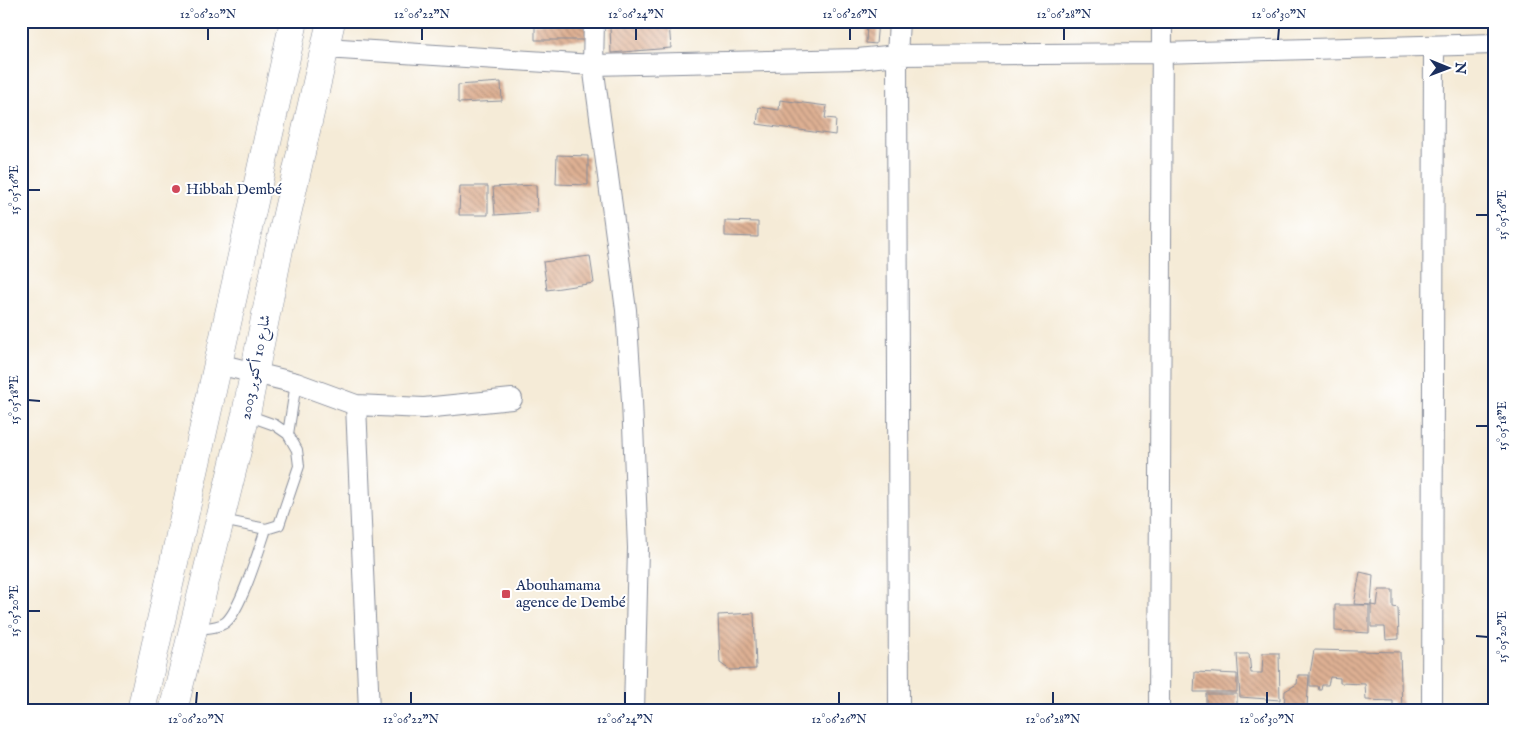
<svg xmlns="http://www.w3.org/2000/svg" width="1516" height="732" font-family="'IM FELL English',Amiri,serif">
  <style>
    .building { fill: url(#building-back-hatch) }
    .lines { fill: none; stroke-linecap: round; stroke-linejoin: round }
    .service-casing { stroke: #888d9a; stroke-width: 12 }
    .minor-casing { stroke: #888d9a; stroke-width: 22 }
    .trunk-casing { stroke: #888d9a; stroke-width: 29 }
    .service { stroke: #fff; stroke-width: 10 }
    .minor { stroke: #fff; stroke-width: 20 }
    .trunk { stroke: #fff; stroke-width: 28 }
    .ticks { fill: none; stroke: #1b2f5e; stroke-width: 2 }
    .poi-dot { fill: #d1495b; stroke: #fff; stroke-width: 2 }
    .labels { text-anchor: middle; stroke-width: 4; stroke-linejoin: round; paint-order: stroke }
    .poi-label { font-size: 15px; fill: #1b2f5e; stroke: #fff; text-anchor: start }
    .street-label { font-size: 15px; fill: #1b2f5e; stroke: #fff }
    .neatline { fill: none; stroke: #1b2f5e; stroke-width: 2 }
    .ticks-label { font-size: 12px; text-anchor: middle; fill: #1b2f5e }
  </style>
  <defs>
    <pattern id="building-back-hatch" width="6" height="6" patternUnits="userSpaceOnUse" patternTransform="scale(1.25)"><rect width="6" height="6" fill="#deb093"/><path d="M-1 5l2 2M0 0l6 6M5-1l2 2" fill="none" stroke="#b3907b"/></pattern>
  </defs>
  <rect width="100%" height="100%" fill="#fff"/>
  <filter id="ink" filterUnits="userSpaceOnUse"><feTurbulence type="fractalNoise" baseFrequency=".02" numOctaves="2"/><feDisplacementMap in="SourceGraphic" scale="10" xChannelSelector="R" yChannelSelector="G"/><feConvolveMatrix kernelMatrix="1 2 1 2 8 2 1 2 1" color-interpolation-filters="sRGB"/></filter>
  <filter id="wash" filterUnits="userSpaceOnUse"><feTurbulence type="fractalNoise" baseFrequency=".0096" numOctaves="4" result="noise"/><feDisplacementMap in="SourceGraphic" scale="20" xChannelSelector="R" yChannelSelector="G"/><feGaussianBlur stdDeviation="1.12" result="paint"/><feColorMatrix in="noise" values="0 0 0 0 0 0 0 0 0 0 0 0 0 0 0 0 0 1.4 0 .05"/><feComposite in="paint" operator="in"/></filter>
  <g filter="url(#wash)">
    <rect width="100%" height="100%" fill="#f5ebd7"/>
    <g id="blocks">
      <!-- building -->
      <path class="building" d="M867,21h11l-2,23 -10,-1z
        M669,23l2,25 -60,5 -1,-26z
        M535,24h52v16h-52z
        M501,82l1,19 -44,2v-18z
        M780,100l47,6 -2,12 11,1 -1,16 -78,-11 2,-17 20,3z
        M557,155l31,1v29l-32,-1z
        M536,185l1,27 -42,3 -2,-28z
        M460,186h28v29h-29z
        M725,221l33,1v15l-33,-1z
        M590,256l4,27 -47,7 -4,-28z
        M1360,572l13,3 -2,30 -17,-1z
        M1379,590h14v17l5,1 1,31 -13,1 -1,-13h-14v-22l6,1z
        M1335,605h34v28l-34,-2z
        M754,613l2,56 -26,1 -10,-7 -2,-48z
        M1314,650l86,2 2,59h-9v-10l-27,-1 -1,-16 -25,-1v-5l-10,-1 -2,8h-6l-1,5h-2l-1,-4h-8v-13z
        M1263,653h16l1,47 -40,-3 -3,-43h12l2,19h11z
        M1195,672l42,2v18h-43z
        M1298,675h11l-2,32h8v4h-31l1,-20 12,-7z
        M1206,694h31v17l-31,-1z"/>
    </g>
  </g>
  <g filter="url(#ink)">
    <use href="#blocks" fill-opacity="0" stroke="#888d9a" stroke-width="1"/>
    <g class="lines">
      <!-- service casing -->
      <g class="service-casing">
        <path id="service" d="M288,434l8,-51
          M222,520l44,9 13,-4 20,-59 -2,-16 -9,-16 -13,-9 -28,-10
          M195,629c9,-1 24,-1 31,-7 15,-13 33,-72 40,-93"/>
      </g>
      <!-- minor casing -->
      <g class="minor-casing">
        <path id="minor" d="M594,21l-1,44 33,245 6,91 6,147 -4,163
          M899,21l-2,34 2,656
          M325,48l268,17 265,-6 39,-4 264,-2 334,-9
          M218,364l78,19 60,22 13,306
          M356,405l68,3 88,-9
          M1159,711l3,-690
          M1432,711l2,-665"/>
      </g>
      <!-- trunk casing -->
      <g class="trunk-casing">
        <path id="trunk" d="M141,711l153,-690
          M173,711l73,-297 33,-165 52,-228"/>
      </g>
      <!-- service -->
      <use href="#service" class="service"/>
      <!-- minor -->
      <use href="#minor" class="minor"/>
      <!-- trunk -->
      <use href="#trunk" class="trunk"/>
    </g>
  </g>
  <!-- ticks -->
  <path class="ticks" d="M208,40v-12M422,40v-12M636,40v-12M850,40v-12M1064,40v-12M1278,40l1,-12M28,190h12M1476,215h12M28,400l12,1M1476,426h12M28,611h12M1476,636l12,1M196,704l1,-12M411,704v-12M625,704v-12M839,704v-12M1053,704v-12M1267,704v-12"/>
  <!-- markers -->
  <g class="poi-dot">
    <circle cx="176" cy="189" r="5"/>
    <rect x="501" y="589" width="10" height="10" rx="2.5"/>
  </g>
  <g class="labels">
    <!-- poi labels -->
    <g class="poi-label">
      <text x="186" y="194">Hibbah Dembé</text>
      <text x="516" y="590">Abouhamama<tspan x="516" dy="17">agence de Dembé</tspan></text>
    </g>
    <!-- street labels -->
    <g class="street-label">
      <text transform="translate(255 367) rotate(-79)" y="5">شارع 10 أكتوبر 2003</text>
    </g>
  </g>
  <!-- margin -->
  <rect width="1516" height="732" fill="none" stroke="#fff" stroke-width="55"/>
  <!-- north arrow -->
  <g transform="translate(1448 68) rotate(91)" stroke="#ffffff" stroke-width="4" paint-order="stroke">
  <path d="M0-4L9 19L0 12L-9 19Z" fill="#1b2f5e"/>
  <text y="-8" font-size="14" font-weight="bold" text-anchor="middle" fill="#1b2f5e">N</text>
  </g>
  <rect x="28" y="28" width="1460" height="676" class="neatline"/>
  <g class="ticks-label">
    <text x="208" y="18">12°06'20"N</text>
    <text x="422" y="18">12°06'22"N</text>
    <text x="636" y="18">12°06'24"N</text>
    <text x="850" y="18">12°06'26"N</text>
    <text x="1064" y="18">12°06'28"N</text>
    <text x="1279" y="18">12°06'30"N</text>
    <text transform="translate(14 190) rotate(-90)" y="4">15°05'16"E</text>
    <text transform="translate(1502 215) rotate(-90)" y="4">15°05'16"E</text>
    <text transform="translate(14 400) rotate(-90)" y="4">15°05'18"E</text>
    <text transform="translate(1502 426) rotate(-90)" y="4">15°05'18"E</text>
    <text transform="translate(14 611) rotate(-90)" y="4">15°05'20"E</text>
    <text transform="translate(1502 637) rotate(-90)" y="4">15°05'20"E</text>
    <text x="196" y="723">12°06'20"N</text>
    <text x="411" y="723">12°06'22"N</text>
    <text x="625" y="723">12°06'24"N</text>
    <text x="839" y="723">12°06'26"N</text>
    <text x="1053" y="723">12°06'28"N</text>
    <text x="1267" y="723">12°06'30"N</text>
  </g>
</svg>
